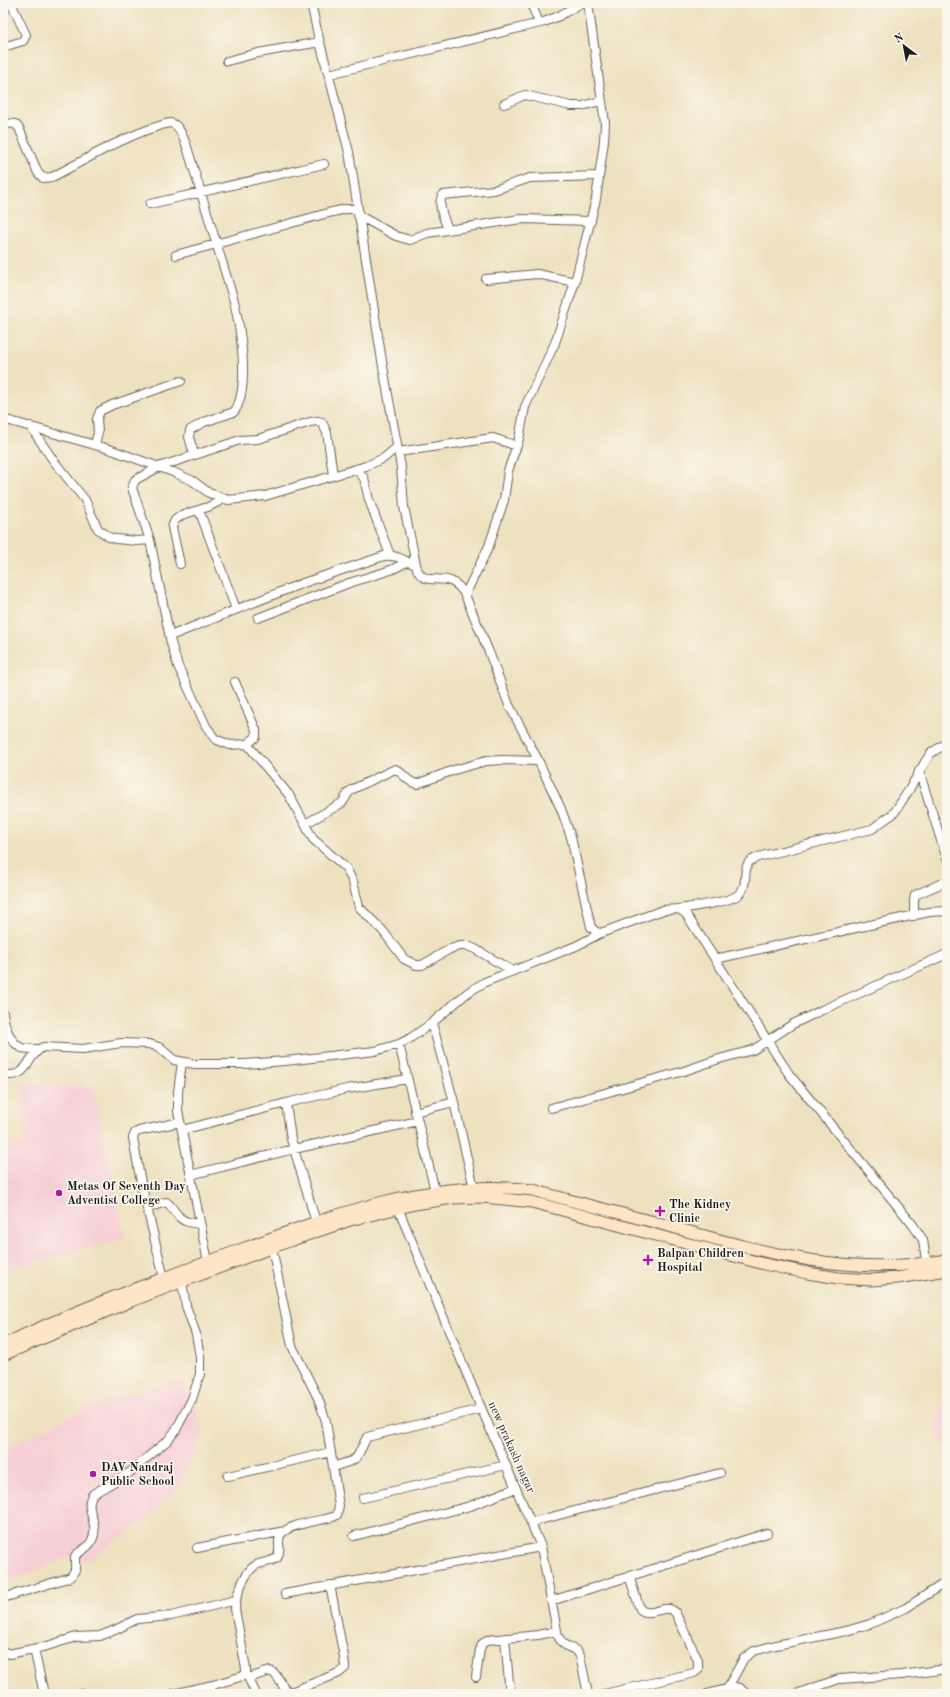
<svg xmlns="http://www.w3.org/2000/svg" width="950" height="1697" font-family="'Old Standard TT',serif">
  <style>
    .built { fill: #f6cfd5 }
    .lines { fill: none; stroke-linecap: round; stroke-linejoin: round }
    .street-casing { stroke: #666155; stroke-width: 10 }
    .secondary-casing { stroke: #666155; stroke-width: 13 }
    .street { stroke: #fff; stroke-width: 8 }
    .secondary { stroke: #fde5c5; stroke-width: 11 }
    .poi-dot { fill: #b5179e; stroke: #fbf7ec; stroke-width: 1.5 }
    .labels { text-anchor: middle; stroke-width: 3.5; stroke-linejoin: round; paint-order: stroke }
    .poi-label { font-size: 12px; font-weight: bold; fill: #1c1c1c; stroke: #fbf7ec; text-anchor: start }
    .street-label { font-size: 12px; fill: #1c1c1c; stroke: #fbf7ec }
  </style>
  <rect width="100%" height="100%" fill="#fbf7ec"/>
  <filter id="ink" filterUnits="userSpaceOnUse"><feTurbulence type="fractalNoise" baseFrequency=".025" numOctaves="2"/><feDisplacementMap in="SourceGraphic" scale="8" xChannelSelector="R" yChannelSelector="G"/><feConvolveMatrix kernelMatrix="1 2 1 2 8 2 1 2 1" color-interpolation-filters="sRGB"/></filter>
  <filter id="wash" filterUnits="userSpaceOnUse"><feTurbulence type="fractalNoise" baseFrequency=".012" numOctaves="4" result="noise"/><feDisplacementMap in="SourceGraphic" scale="16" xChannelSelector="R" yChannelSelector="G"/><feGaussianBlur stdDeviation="0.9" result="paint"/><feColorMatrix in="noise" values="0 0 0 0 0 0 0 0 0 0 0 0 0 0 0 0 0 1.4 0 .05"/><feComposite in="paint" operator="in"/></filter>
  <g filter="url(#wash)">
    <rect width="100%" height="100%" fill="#eee1c0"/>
    <!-- built -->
    <path class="built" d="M20,1083l73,4 32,151 -122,33v-123l22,-3z
      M946,1357h1v95l-14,-25 11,-25z
      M182,1379l13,28 9,25 -26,55 -34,33 -52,38 -18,6 -6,-7 -65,28v-135l89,-45z"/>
  </g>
  <g filter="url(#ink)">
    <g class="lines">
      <!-- street casing -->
      <g class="street-casing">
        <path id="street" d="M311,3l7,32 31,117 33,209 19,106 3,40 13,62c10,22 32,-3 48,26l24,57 20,53 28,53 24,51 10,28 20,90 5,5 5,1 62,-23 16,-1 7,5 103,160 124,151 10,15 4,27
          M531,3l8,20
          M3,47l20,-6 3,-6 -15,-32
          M227,61l31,-8 62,-11
          M329,74l215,-52 15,-6 22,-13
          M504,104l21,-9 46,11h11l19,-5
          M3,123l12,1 4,4 19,45 5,5 9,-1c39,-20 75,-43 117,-54 10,0 13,13 17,21l48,157c6,26 17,88 0,111l-30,10 -14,8 -1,7 5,17
          M150,204l174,-40
          M358,215l38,21 14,4 17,-7 94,-14 70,2
          M448,230c-3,-10 -12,-26 -5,-35l51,-5 36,-12 69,-2
          M176,255l152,-42 18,-4h11
          M486,279l51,-5 38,8
          M3,419l106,30 64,23 20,9 16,12 19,7 37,-4 101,-30 18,-8 13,-11
          M30,426l23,34 32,40 13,29 11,8 7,2 21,2 13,-1
          M95,445l3,-13 -1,-13 3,-8 12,-6 69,-24
          M398,452l95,-14 24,8
          M356,469l8,9 5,22 21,55
          M333,475l-6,-42 -5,-11 -4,-1 -8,1 -52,17 -18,1 -81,27 -24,13 -3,8 18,52 21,103 7,23 28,60 9,13 15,6 17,-1 42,51 24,44 33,29 7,14 6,25 24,24 21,28 12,6h6l28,-16 10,-3h8l7,3 36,21
          M199,510l37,99
          M180,564l-7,-32 -1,-5 3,-7 7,-5 26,-8 16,-8
          M465,595l24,-49 15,-46 4,-29 11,-32 6,-32 30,-64 20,-61 21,-83 8,-58 1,-18 -17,-120
          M258,618l91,-35 42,-13 16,-8
          M170,636l133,-53 81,-27c13,-2 20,5 32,9
          M235,682l21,48v7l-9,7
          M919,771l28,88
          M305,824l37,-21 7,-11 4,-3 42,-20c8,3 11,13 22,15l37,-14 32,-9 16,-1 36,1
          M679,909c13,-2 53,-7 60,-15 10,-9 3,-23 10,-32 2,-2 7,-4 9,-5l114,-28 22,-16 15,-23 16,-28 6,-9 16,-10
          M914,916v-15l1,-6 32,-14
          M715,959l214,-47 18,-1
          M3,1013c1,12 7,30 19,35 5,1 11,1 16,1
          M432,1023l22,79 20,86
          M399,1044l36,147
          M182,1062l-4,30v19l30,151
          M3,1074c27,6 22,-18 40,-27l40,2 38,-6 28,1 10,3 15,13 21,4h50l40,-3 90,-10 24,-7 10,-5 23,-16 35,-30 18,-11 91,-36 25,-13
          M286,1103l5,36 25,83
          M551,1108l133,-37 35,-12 34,-9 40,-26 29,-14 125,-56
          M415,1112l39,-10
          M182,1130l104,-27 61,-14 60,-10
          M190,1175l104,-26 124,-28
          M147,1208l19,-6c5,3 7,8 11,12 5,8 14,9 23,10
          M398,1208l81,195 58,134 4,10 17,89c6,12 9,9 19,15l3,5 8,38
          M164,1278l-23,-95 -8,-45 2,-5 4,-2 41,-9
          M333,1467l18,-6 6,-4 10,-20 114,-28
          M228,1476l103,-24
          M363,1498l143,-33
          M532,1522l188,-49
          M354,1536l116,-30 46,-18
          M197,1548l88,-17
          M285,1594l256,-47
          M3,1598l68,-21 4,-7v-14c5,-5 13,-8 16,-14 11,-18 -9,-33 2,-48l36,-21 39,-33 8,-10 16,-31 8,-25v-17l-4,-23 -10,-28 -4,-24
          M551,1601l216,-68
          M505,1638l5,56
          M34,1649l10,45
          M3,1651l6,3 38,-8 29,-9 24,-1 15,-6 22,-11 34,-3 65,-16
          M247,1675l9,19
          M476,1677l4,-28 2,-5 5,-4 51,-5 19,-4
          M249,1678l21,-7c11,4 10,18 21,21l48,-19 6,-5 -1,-11 -14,-72
          M727,1689l17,-31 10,-7 22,-6 70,-14 24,-7 36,-16 40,-26
          M81,1694h3
          M173,1694l40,-9
          M209,1694l1,-5 3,-4 30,-9 3,-3v-4l-11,-60c0,-12 10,-38 21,-44 7,-3 15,-3 21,-7 5,-8 0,-14 3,-22 5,-12 41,-15 53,-19l4,-2 2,-9 -13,-85 -8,-23 -26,-52 -21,-103
          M604,1694l90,-21 4,-3v-10l-23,-48c-11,-10 -24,7 -35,-3l-11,-33
          M707,1694l27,-7 6,1 6,6
          M796,1694l43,-15 62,-4 46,-6"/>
      </g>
      <!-- secondary casing -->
      <g class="secondary-casing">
        <path id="secondary" d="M3,1345c68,-33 139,-59 210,-85 103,-38 208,-84 320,-70 44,13 88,23 132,35 94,26 183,53 282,35
          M3,1355l128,-54 158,-60 61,-21 65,-16 38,-6 30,-1 49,5 232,62 43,9 32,5 33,2 25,-2 50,-8"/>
      </g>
      <!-- street -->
      <use href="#street" class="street"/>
      <!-- secondary -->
      <use href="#secondary" class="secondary"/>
    </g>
  </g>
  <!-- markers -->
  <g class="poi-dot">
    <circle cx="59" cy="1193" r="4"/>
    <path d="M658 1205h4v4h4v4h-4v4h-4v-4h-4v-4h4z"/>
    <path d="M646 1254h4v4h4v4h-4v4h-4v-4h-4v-4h4z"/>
    <circle cx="93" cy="1474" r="4"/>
  </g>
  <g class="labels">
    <!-- poi labels -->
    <g class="poi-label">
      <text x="67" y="1190">Metas Of Seventh Day<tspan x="67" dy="14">Adventist College</tspan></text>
      <text x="669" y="1208">The Kidney<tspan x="669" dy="14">Clinic</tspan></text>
      <text x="657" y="1257">Balpan Children<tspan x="657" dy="14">Hospital</tspan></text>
      <text x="101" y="1471">DAV Nandraj<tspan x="101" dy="14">Public School</tspan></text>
    </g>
    <!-- street labels -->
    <g class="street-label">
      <text transform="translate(512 1447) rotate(66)" y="4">new prakash nagar</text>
    </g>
  </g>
  <!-- margin -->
  <rect width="950" height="1697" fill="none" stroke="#fbf7ec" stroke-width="16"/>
  <!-- north arrow -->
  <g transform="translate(904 46) rotate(328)" stroke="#fbf7ec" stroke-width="3" paint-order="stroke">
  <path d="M0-3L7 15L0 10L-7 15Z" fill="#1c1c1c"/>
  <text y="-6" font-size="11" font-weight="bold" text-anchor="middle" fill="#1c1c1c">N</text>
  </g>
</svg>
